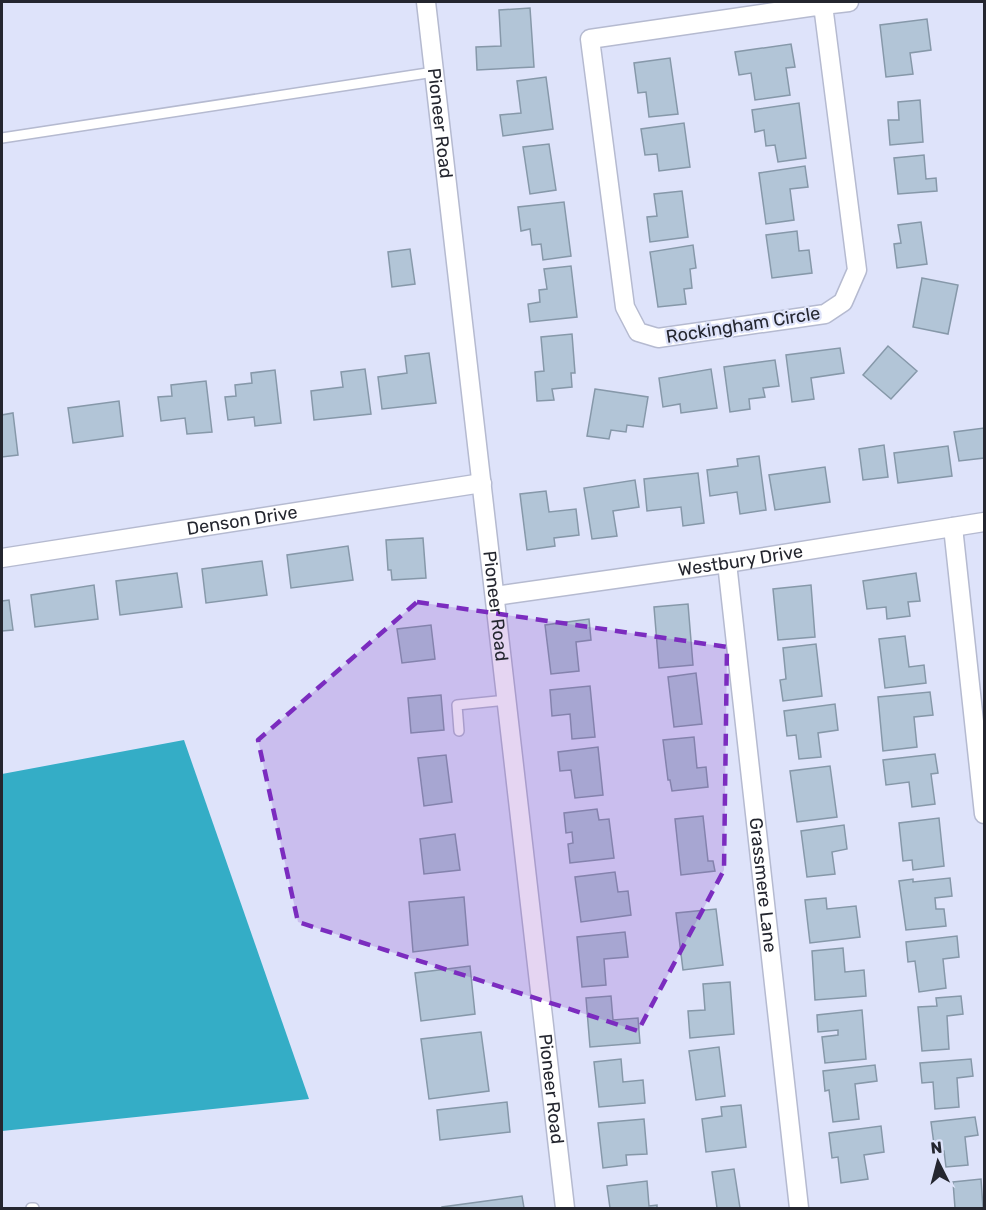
<svg xmlns="http://www.w3.org/2000/svg" width="986" height="1210" font-family="Rubik,sans-serif">
  <style>
    .water { fill: #34adc6 }
    .building { fill: #b2c5d7; stroke: #8698a9; stroke-width: 1.5 }
    .lines { fill: none; stroke-linecap: round; stroke-linejoin: round }
    .lane-casing { stroke: #b5bad0; stroke-width: 12 }
    .street-casing { stroke: #b5bad0; stroke-width: 21 }
    .lane { stroke: #fff; stroke-width: 9 }
    .street { stroke: #fff; stroke-width: 18 }
    .marked { fill: #7b2cbf; fill-opacity: 0.2; stroke: #7b2cbf; stroke-width: 4.5; stroke-dasharray: 12 8; stroke-linejoin: round }
    .labels { text-anchor: middle; stroke-width: 4.5; stroke-linejoin: round; paint-order: stroke }
    .street-label { font-size: 18px; fill: #24262f; stroke: #dee3fa }
  </style>
  <rect width="100%" height="100%" fill="#dee3fa"/>
  <!-- water -->
  <path class="water" d="M184,740l125,359 -307,32v-357z"/>
  <!-- building -->
  <path class="building" d="M530,8l4,59 -57,3 -1,-23 25,-1 -2,-36z
    M927,19l4,31 -21,3 3,21 -27,3 -6,-52z
    M791,44l4,23 -9,1 4,27 -35,5 -4,-27 -12,2 -4,-23z
    M670,58l8,56 -29,3 -3,-25 -8,1 -4,-30z
    M546,77l7,52 -50,7 -3,-21 21,-2 -4,-32z
    M920,100l3,42 -33,3 -2,-25h11l-1,-18z
    M799,103l7,55 -28,4 -3,-17 -9,1 -2,-16 -9,2 -3,-22z
    M684,123l6,44 -31,4 -2,-17 -12,1 -4,-26z
    M549,144l7,46 -26,4 -7,-47z
    M924,155l2,24 10,-1 1,13 -39,3 -4,-36z
    M805,166l3,21 -18,2 4,31 -28,4 -7,-51z
    M682,191l6,46 -38,5 -3,-25 10,-1 -3,-22z
    M564,202l7,54 -28,4 -2,-16 -9,1 -2,-16 -9,2 -3,-24z
    M921,222l6,42 -30,4 -3,-24 7,-1 -3,-18z
    M797,231l2,20 10,-1 3,23 -40,5 -6,-43z
    M693,245l3,23 -6,1 2,19 -8,1 2,15 -28,3 -8,-55z
    M410,249l5,35 -23,3 -4,-35z
    M571,266l6,51 -47,5 -2,-18 12,-2 -1,-12 8,-1 -3,-20z
    M922,278l36,7 -10,49 -35,-7z
    M572,334l3,39h-4l1,14 -20,2 2,11 -17,1 -2,-29 9,-1 -3,-34z
    M888,346l29,25 -26,28 -28,-24z
    M840,348l4,25 -33,5 3,21 -22,3 -6,-47z
    M429,353l7,50 -54,6 -4,-32 29,-4 -2,-17z
    M775,360l4,26 -16,2 2,9 -16,2 1,10 -20,3 -6,-45z
    M365,369l6,45 -57,6 -3,-29 32,-4 -2,-15z
    M711,369l6,39 -36,5 -1,-9 -17,3 -4,-29z
    M275,370l6,53 -26,3 -1,-9 -26,3 -3,-23 11,-1 -1,-11 17,-2 -1,-10z
    M206,381l6,51 -25,2 -2,-16 -24,3 -3,-24 14,-1 -1,-11z
    M595,389l53,8 -5,30 -16,-2 -1,7 -15,-2 -2,9 -22,-3z
    M119,401l4,35 -50,7 -5,-35z
    M13,413l5,42 -16,2v-42z
    M984,428v30l-25,3 -5,-29z
    M884,445l4,32 -25,3 -4,-31z
    M948,446l4,30 -54,7 -4,-30z
    M759,456l7,54 -26,4 -3,-22 -27,4 -3,-26 31,-4 -1,-7z
    M825,467l5,35 -55,8 -6,-35z
    M698,473l6,50 -21,3 -2,-19 -34,4 -3,-32z
    M635,480l4,27 -26,4 4,25 -25,3 -8,-51z
    M546,491l3,21 27,-3 3,26 -25,3 1,8 -28,4 -7,-56z
    M423,538l3,40 -34,2 -1,-10h-3l-2,-30z
    M348,546l5,34 -62,8 -4,-33z
    M262,561l5,34 -61,8 -4,-34z
    M177,573l5,34 -62,8 -4,-34z
    M916,573l4,28 -12,1 2,14 -23,3 -1,-12 -19,2 -4,-28z
    M94,585l4,34 -63,8 -4,-32z
    M811,585l4,52 -37,3 -5,-51z
    M9,600l4,30 -11,1v-30z
    M688,604l5,61 -34,3 -5,-61z
    M589,619l2,21 -15,2 3,29 -28,3 -6,-49z
    M431,625l4,34 -33,4 -5,-34z
    M905,636l4,31 15,-2 2,18 -41,5 -6,-49z
    M816,644l6,52 -39,5 -3,-21 6,-1 -3,-31z
    M696,673l6,51 -28,3 -6,-50z
    M590,686l5,51 -23,2 -2,-25 -18,2 -2,-26z
    M930,692l3,23 -19,2 3,30 -34,4 -5,-54z
    M441,695l3,35 -33,3 -3,-35z
    M835,704l3,26 -20,3 3,24 -22,2 -3,-24 -9,1 -3,-25z
    M694,737l3,31 9,-1 2,20 -36,4 -2,-11h-2l-5,-40z
    M598,747l5,48 -28,3 -4,-28 -11,1 -2,-19z
    M935,754l3,19 -7,1 4,30 -23,3 -3,-25 -23,3 -3,-25z
    M446,755l6,47 -28,4 -6,-48z
    M830,766l7,51 -40,5 -7,-51z
    M597,809l2,11 10,-1 5,39 -44,5 -2,-19 5,-1 -1,-11 -6,1 -2,-20z
    M703,816l5,45h5l2,10 -34,4 -6,-56z
    M939,818l5,48 -31,4 -1,-10 -9,1 -4,-38z
    M844,825l3,24 -15,3 3,22 -28,3 -6,-46z
    M455,834l5,36 -36,4 -4,-35z
    M615,872l3,20 10,-1 3,24 -50,7 -6,-45z
    M950,878l2,18 -17,2 1,11h8l2,17 -40,4 -7,-49 14,-2v3z
    M464,897l4,48 -55,7 -4,-50z
    M826,898l1,11 29,-3 4,31 -50,6 -5,-43z
    M716,909l7,56 -40,5 -7,-57z
    M625,932l3,25 -24,2 2,26 -24,2 -5,-50z
    M957,936l2,21 -16,2 3,29 -27,4 -4,-31 -7,1 -2,-20z
    M843,948l2,24 19,-2 2,26 -51,4 -3,-49z
    M470,966l5,48 -54,7 -6,-48z
    M730,982l4,52 -44,4 -2,-27 17,-1 -2,-26z
    M611,996l2,24 25,-2 2,25 -50,4 -4,-49z
    M961,996l2,18 -16,2 2,33 -27,2 -4,-44 19,-1 -1,-8z
    M862,1010l4,49 -41,4 -3,-26 16,-2v-5l-20,2 -1,-17z
    M481,1032l8,59 -60,8 -8,-60z
    M719,1047l6,49 -29,4 -7,-49z
    M621,1059l2,23 20,-2 2,23 -46,4 -5,-45z
    M971,1059l2,17 -16,2 2,29 -24,2 -2,-27 -11,1 -2,-20z
    M875,1065l2,16 -22,3 4,35 -26,3 -4,-32 -4,1 -2,-20z
    M507,1102l3,30 -70,8 -3,-30z
    M741,1105l5,42 -40,5 -4,-33 20,-3 -1,-9z
    M975,1117l3,18 -13,2 3,28 -22,2 -2,-16 -9,1 -4,-30z
    M644,1119l3,35 -21,1 1,10 -24,3 -5,-45z
    M881,1126l3,26 -20,3 4,24 -27,4 -3,-26 -6,1 -3,-25z
    M734,1169l6,39h-23l-5,-36z
    M981,1179l2,29h-28l-2,-26z
    M647,1181l2,25 8,-1v3h-47l-3,-22z
    M522,1196l2,12h-82v-1z"/>
  <g class="lines">
    <!-- lane casing -->
    <g class="lane-casing">
      <path id="lane" d="M2,138l432,-66
        M459,731l-2,-26 50,-5
        M31,1208h3"/>
    </g>
    <!-- street casing -->
    <g class="street-casing">
      <g id="street">
        <path id="s1" d="M426,2l139,1206"/>
        <path d="M823,5l34,265 -14,32 -18,12 -167,24 -20,-6 -13,-25 -35,-268 233,-34 26,-3"/>
        <path d="M953,527l31,287"/>
        <path id="s2" d="M2,558l480,-75"/>
        <path id="s3" d="M727,563l72,645"/>
        <path id="s4" d="M495,596l232,-33 257,-41"/>
      </g>
    </g>
    <!-- lane -->
    <use href="#lane" class="lane"/>
    <!-- street -->
    <use href="#street" class="street"/>
  </g>
  <!-- marked area -->
  <path class="marked" d="M417,602l310,45 -3,223 -86,161 -340,-109 -40,-182z"/>
  <g class="labels">
    <!-- street labels -->
    <g class="street-label">
      <text dy="6" stroke="none"><textPath href="#s1" startOffset="122">Pioneer Road</textPath></text>
      <text transform="translate(743 325) rotate(-9)" y="6">Rockingham Circle</text>
      <text dy="6" stroke="none"><textPath href="#s2" startOffset="243">Denson Drive</textPath></text>
      <text dy="6" stroke="none"><textPath href="#s4" startOffset="248">Westbury Drive</textPath></text>
      <text dy="6" stroke="none"><textPath href="#s1" startOffset="608">Pioneer Road</textPath></text>
      <text dy="6" stroke="none"><textPath href="#s3" startOffset="324">Grassmere Lane</textPath></text>
      <text dy="6" stroke="none"><textPath href="#s1" startOffset="1094">Pioneer Road</textPath></text>
    </g>
  </g>
  <!-- border -->
  <rect width="986" height="1210" fill="none" stroke="#24262f" stroke-width="6"/>
  <!-- north arrow -->
  <g transform="translate(938 1162) rotate(354)" stroke="#dee3fa" stroke-width="4.5" paint-order="stroke">
  <path d="M0-4.5L10 22L0 15L-10 22Z" fill="#24262f"/>
  <text y="-9" font-size="16" font-weight="bold" text-anchor="middle" fill="#24262f">N</text>
  </g>
</svg>
